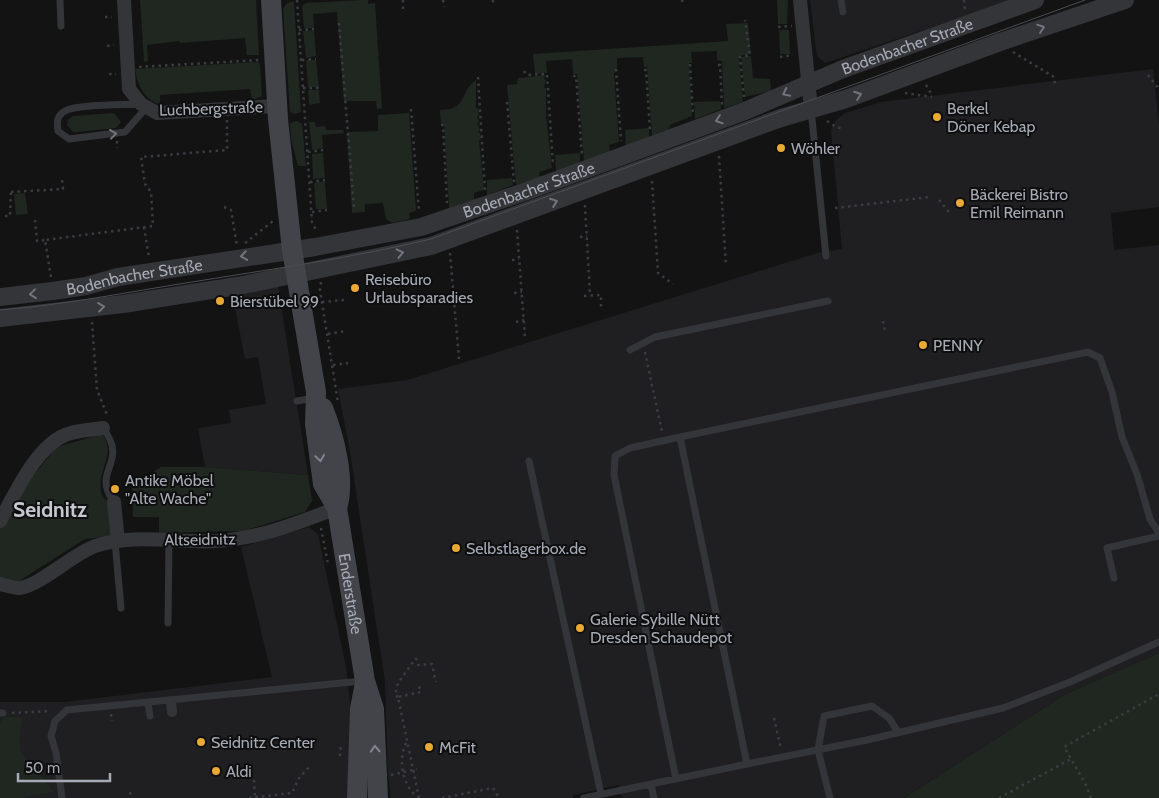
<svg xmlns="http://www.w3.org/2000/svg" width="1159" height="798" font-family="Cabin,sans-serif">
  <style>
    .built { fill: #1f1f21 }
    .green { fill: #1f2720 }
    .lines { fill: none; stroke-linecap: round; stroke-linejoin: round }
    .path { stroke: #3a3c40; stroke-width: 2.5; stroke-dasharray: 2.5 4; stroke-linecap: butt }
    .service { stroke: #343539; stroke-width: 7 }
    .pedestrian { stroke: #343539; stroke-width: 10 }
    .minor { stroke: #343539; stroke-width: 14 }
    .tertiary { stroke: #343539; stroke-width: 18 }
    .secondary { stroke: #424449; stroke-width: 20 }
    .tram { stroke: #4b4d52; stroke-width: 1 }
    .oneway { stroke: #72757d }
    .oneway2 { stroke: #82868f }
    .poi-dot { fill: #e9aa35; stroke: #0e0e0f; stroke-width: 2 }
    .labels { text-anchor: middle; stroke-width: 4; stroke-linejoin: round; paint-order: stroke }
    .street-label { font-size: 16px; fill: #a5aab4; stroke: #0e0e0f }
    .poi-label { font-size: 16px; fill: #a5aab4; stroke: #0e0e0f; text-anchor: start }
    .district-label { font-size: 21px; font-weight: bold; fill: #c5c8d0; stroke: #0e0e0f }
  </style>
  <rect width="100%" height="100%" fill="#131314"/>
  <!-- built -->
  <path class="built" d="M810,0h203l-188,63 -7,-6 -2,-6z
    M1153,69l6,57v81l-48,6 3,37 45,-5v408l-95,42 -160,103h-282l-3,-13 -46,10v3h-182l-3,-22 -3,-94 -35,-230 -12,-63 69,-9 414,-128 21,-3 -11,-119 5,-10 9,-7 36,-11z
    M278,286l30,189 -103,-8 -7,-39 33,-5 -2,-13 37,-6 -8,-47 -13,2 -13,-67z
    M309,527l9,7 28,133 6,51 -1,80h-351v-96h65l207,-25 -31,-130z"/>
  <!-- green -->
  <path class="green" d="M140,0h116l3,55h-12l-2,-17 -65,5 -1,-2 -32,4 1,16 -4,1z
    M364,0h4v4l7,-1 7,105 -5,1 -1,-8h-32l-7,-89 -24,2 1,14h-10l-2,-22 4,-3z
    M777,0h11l-1,24h-9z
    M294,1l7,111 -6,2 -5,-2 -7,-103 4,-6z
    M748,23l3,31 -12,2 4,46 -19,6 -2,-47 -5,-1v-9l-26,1 1,11h-3l3,53 -22,9 -1,4 -17,7 -5,-69h-3l-1,-10 -26,1v10l-3,6 5,68 -10,3 1,8 -26,9 -7,-88h-4l-1,-15 -26,2 1,12 -12,1 -2,-20 195,-13 -2,-17z
    M314,30l2,26 -10,2 -3,-27z
    M779,30h10l1,24h-10z
    M751,56l2,22 17,1 1,12 -26,6 -4,-40z
    M306,60h10l3,27h-11z
    M258,62l2,2 2,32 -10,4 -2,-11 -90,6v10c-17,-7 -22,-19 -25,-36z
    M546,75l-2,3 2,2 -2,7 2,1v27l6,53 -13,4 1,6 -24,7 -9,-100 10,-1 1,-6z
    M476,80v28h2l1,8h-2l2,6 -2,1 3,7 -2,2 2,1 1,7h-2l5,50 -10,3v7l-25,8 -5,-84 -3,-1 -1,-13c28,0 19,-18 36,-30z
    M308,90h11l1,13 -11,2z
    M720,101l1,8 -26,10 -1,-17z
    M114,113l7,9 -5,6 -39,4h-4l-6,-7 1,-5 5,-4z
    M409,113l7,98 -7,2 1,6 -18,4 -6,-4 -3,-16 -18,1v8l-13,1 -5,-81 31,-1v-16z
    M297,121l5,3 4,42h-8l-7,-27 -1,-16z
    M309,122h6l1,5 9,-1 1,4h17l1,3 -22,2 1,13 -11,2z
    M649,128v9l-23,9 -1,-16z
    M323,153l2,25 -12,1 -1,-25z
    M580,153v10l-24,9 -1,-17z
    M512,178l1,7 -26,10v-15z
    M325,181l2,28h-11l-2,-26z
    M25,193l3,21 -12,1 -2,-21z
    M102,434c15,20 -5,35 -1,57 0,5 6,9 8,13 3,10 2,22 4,32l-28,3 -66,42 -19,-4v-50l29,-47 28,-33z
    M161,467h44l103,8 4,26 -7,11 -62,19 -84,2v-16h-26l-1,-31z
    M1159,653v145h-255l160,-103z
    M4,717h19l-4,23 2,12 33,40 -27,4v2h-27v-75z"/>
  <g class="lines">
    <!-- path -->
    <path class="path" d="M297,0l15,222 5,10
      M403,0v11
      M443,0l1,7
      M493,0v3
      M964,0l1,10
      M681,1l6,-1
      M105,17h7
      M339,23l15,185
      M778,27l14,-1
      M299,30l15,-1
      M107,46l7,-1
      M1013,52l41,25 1,7
      M780,57l13,-2
      M302,60l14,-1
      M690,64l3,51
      M718,65h2l2,40
      M139,67l120,-7
      M616,69l5,72
      M644,70h2l4,60
      M524,71l3,4 20,-1 6,91
      M109,74h7
      M1148,75l11,14
      M573,76h3l6,80
      M478,77l7,113
      M926,85l6,10
      M303,88h16
      M905,93l27,4
      M744,97l-4,-40 10,-2 -5,-35
      M507,102l7,80
      M411,109l8,103
      M827,121l9,6 8,2
      M441,125h2l4,78
      M117,141v7
      M308,152l15,-2
      M719,156l7,110
      M652,181l6,92 15,11
      M310,182l15,-2
      M11,192l52,-3 -1,-9
      M939,200l10,12
      M585,205l5,90
      M224,207l7,3 6,36
      M835,208l95,-11
      M312,212l15,-2
      M5,216h5l1,-26
      M35,220l2,21 8,-1
      M144,227l5,31
      M517,230l8,108
      M580,237l7,-1
      M245,243l28,-22
      M450,253l9,106
      M512,260l7,-1
      M51,277l-6,-37 108,-14 -2,-34 -6,-8 -4,-27 86,-7v-30
      M321,282l-1,8 18,113
      M514,293l8,-1
      M584,296l17,-1v15
      M322,302l22,-2
      M883,321l2,10
      M92,322l5,68 11,27
      M516,322l8,-2
      M328,334l18,-3
      M645,352l17,80
      M333,365l15,-2
      M321,528l7,36
      M416,658l2,7 14,-1 4,18
      M398,697l-3,-2 3,-12 18,-25
      M12,713l39,-2
      M111,714l1,7
      M774,718l7,31
      M406,743c-8,16 -4,44 12,54
      M340,756l1,-11
      M391,775l26,-6
      M254,780l1,17
      M130,792l1,6
      M249,798l43,-5 7,-15 12,-13
      M419,798l-21,-101 23,-5 -2,-6
      M442,798l51,-10 6,10
      M999,798l72,-39
      M1091,798l-6,-15 -21,-36 95,-53"/>
    <!-- service -->
    <path class="service" d="M60,0l1,26
      M841,0l2,12
      M140,104c-14,1 -64,0 -75,7 -9,5 -8,12 -7,20l11,8 56,-7 21,-24
      M811,109l15,147
      M630,350l25,-13 173,-36
      M297,401l18,-3
      M103,428c27,36 -13,42 11,74
      M529,461l72,333
      M115,542l6,66
      M1114,578l-7,-30 52,-12
      M168,623l1,-83
      M148,704l2,12
      M0,713h3
      M747,764l120,-24 136,-32 67,-26 89,-40
      M676,779l-62,-304 1,-19 15,-8 50,-11
      M651,784l3,14
      M62,798l-6,-45 -5,-17 4,-15 12,-11 295,-29
      M584,798l163,-34 -67,-327 408,-85 12,6 12,34 10,45 15,37 13,45 9,14
      M830,798l-12,-48 6,-34 48,-10 17,12 9,14"/>
    <!-- pedestrian -->
    <path class="pedestrian" d="M171,701l1,11"/>
    <!-- minor -->
    <path class="minor" d="M124,0l5,89 12,15 16,9 120,-7
      M800,0l11,109
      M114,502l4,39
      M0,521c15,-27 35,-73 65,-86 11,-5 26,-5 38,-7
      M0,584c6,1 13,4 19,4 19,-1 54,-34 76,-42 38,-13 82,-3 121,-5 42,-2 82,-18 121,-33"/>
    <!-- tertiary -->
    <g class="tertiary">
      <path id="s1" d="M0,297l53,-6 33,-5 32,-9 197,-30 106,-20 106,-36 218,-80 98,-42 192,-69"/>
      <path d="M0,318l123,-14 120,-19 188,-39 350,-128 65,-19 154,-57 125,-42"/>
    </g>
    <!-- secondary -->
    <g class="secondary">
      <path id="s2" d="M271,0l7,119 14,131 24,142 -1,32 8,60 14,24 28,173 9,28 4,89"/>
      <path d="M323,408c11,28 23,72 14,100"/>
      <path d="M357,798l3,-89 5,-26"/>
    </g>
    <!-- tram -->
    <path class="tram" d="M0,310c64,-5 128,-18 192,-28 80,-13 160,-24 239,-43l654,-239"/>
  </g>
  <!-- one-way arrows -->
  <defs><path id="oneway-chevron" d="M-2-3.5L2.5 0L-2 3.5" fill="none" stroke-width="1.6" stroke-linecap="round" stroke-linejoin="round" transform="scale(1.25)"/></defs>
  <g class="oneway">
    <use href="#oneway-chevron" transform="translate(1041 28) rotate(-19)"/>
    <use href="#oneway-chevron" transform="translate(786 93) rotate(154)"/>
    <use href="#oneway-chevron" transform="translate(858 95) rotate(-20)"/>
    <use href="#oneway-chevron" transform="translate(719 120) rotate(161)"/>
    <use href="#oneway-chevron" transform="translate(113 134) rotate(-7)"/>
    <use href="#oneway-chevron" transform="translate(554 202) rotate(-21)"/>
    <use href="#oneway-chevron" transform="translate(400 253) rotate(-13)"/>
    <use href="#oneway-chevron" transform="translate(244 256) rotate(171)"/>
    <use href="#oneway-chevron" transform="translate(33 294) rotate(173)"/>
    <use href="#oneway-chevron" transform="translate(101 307) rotate(-7)"/>
  </g>
  <g class="oneway2">
    <use href="#oneway-chevron" transform="translate(320 458) rotate(82)"/>
    <use href="#oneway-chevron" transform="translate(375 749) rotate(-93)"/>
  </g>
  <!-- markers -->
  <g class="poi-dot">
    <circle cx="937" cy="117" r="5"/>
    <circle cx="781" cy="148" r="5"/>
    <circle cx="960" cy="203" r="5"/>
    <circle cx="355" cy="288" r="5"/>
    <circle cx="220" cy="301" r="5"/>
    <circle cx="923" cy="345" r="5"/>
    <circle cx="115" cy="489" r="5"/>
    <circle cx="456" cy="548" r="5"/>
    <circle cx="580" cy="628" r="5"/>
    <circle cx="201" cy="742" r="5"/>
    <circle cx="429" cy="747" r="5"/>
    <circle cx="216" cy="771" r="5"/>
  </g>
  <g class="labels">
    <!-- street labels -->
    <g class="street-label">
      <text dy="6" stroke="none"><textPath href="#s1" startOffset="946">Bodenbacher Straße</textPath></text>
      <text transform="translate(211 108) rotate(-2)" y="6">Luchbergstraße</text>
      <text dy="6" stroke="none"><textPath href="#s1" startOffset="541">Bodenbacher Straße</textPath></text>
      <text dy="6" stroke="none"><textPath href="#s1" startOffset="136">Bodenbacher Straße</textPath></text>
      <text transform="translate(200 539) rotate(-1)" y="6">Altseidnitz</text>
      <text dy="6" stroke="none"><textPath href="#s2" startOffset="602">Enderstraße</textPath></text>
    </g>
    <!-- poi labels -->
    <g class="poi-label">
      <text x="947" y="114">Berkel<tspan x="947" dy="18">Döner Kebap</tspan></text>
      <text x="791" y="154">Wöhler</text>
      <text x="970" y="200">Bäckerei Bistro<tspan x="970" dy="18">Emil Reimann</tspan></text>
      <text x="365" y="285">Reisebüro<tspan x="365" dy="18">Urlaubsparadies</tspan></text>
      <text x="230" y="307">Bierstübel 99</text>
      <text x="933" y="351">PENNY</text>
      <text x="125" y="486">Antike Möbel<tspan x="125" dy="18">"Alte Wache"</tspan></text>
      <text x="466" y="554">Selbstlagerbox.de</text>
      <text x="590" y="625">Galerie Sybille Nütt<tspan x="590" dy="18">Dresden Schaudepot</tspan></text>
      <text x="211" y="748">Seidnitz Center</text>
      <text x="439" y="753">McFit</text>
      <text x="226" y="777">Aldi</text>
    </g>
    <!-- district labels -->
    <g class="district-label">
      <text x="50" y="517">Seidnitz</text>
    </g>
  </g>
  <!-- scale -->
  <path d="M18 773v8h92v-8" fill="none" stroke="#a5aab4" stroke-width="2.5"/>
  <text x="25" y="773" font-size="15" fill="#a5aab4" stroke="#0e0e0f" stroke-width="4" paint-order="stroke">50 m</text>
</svg>
